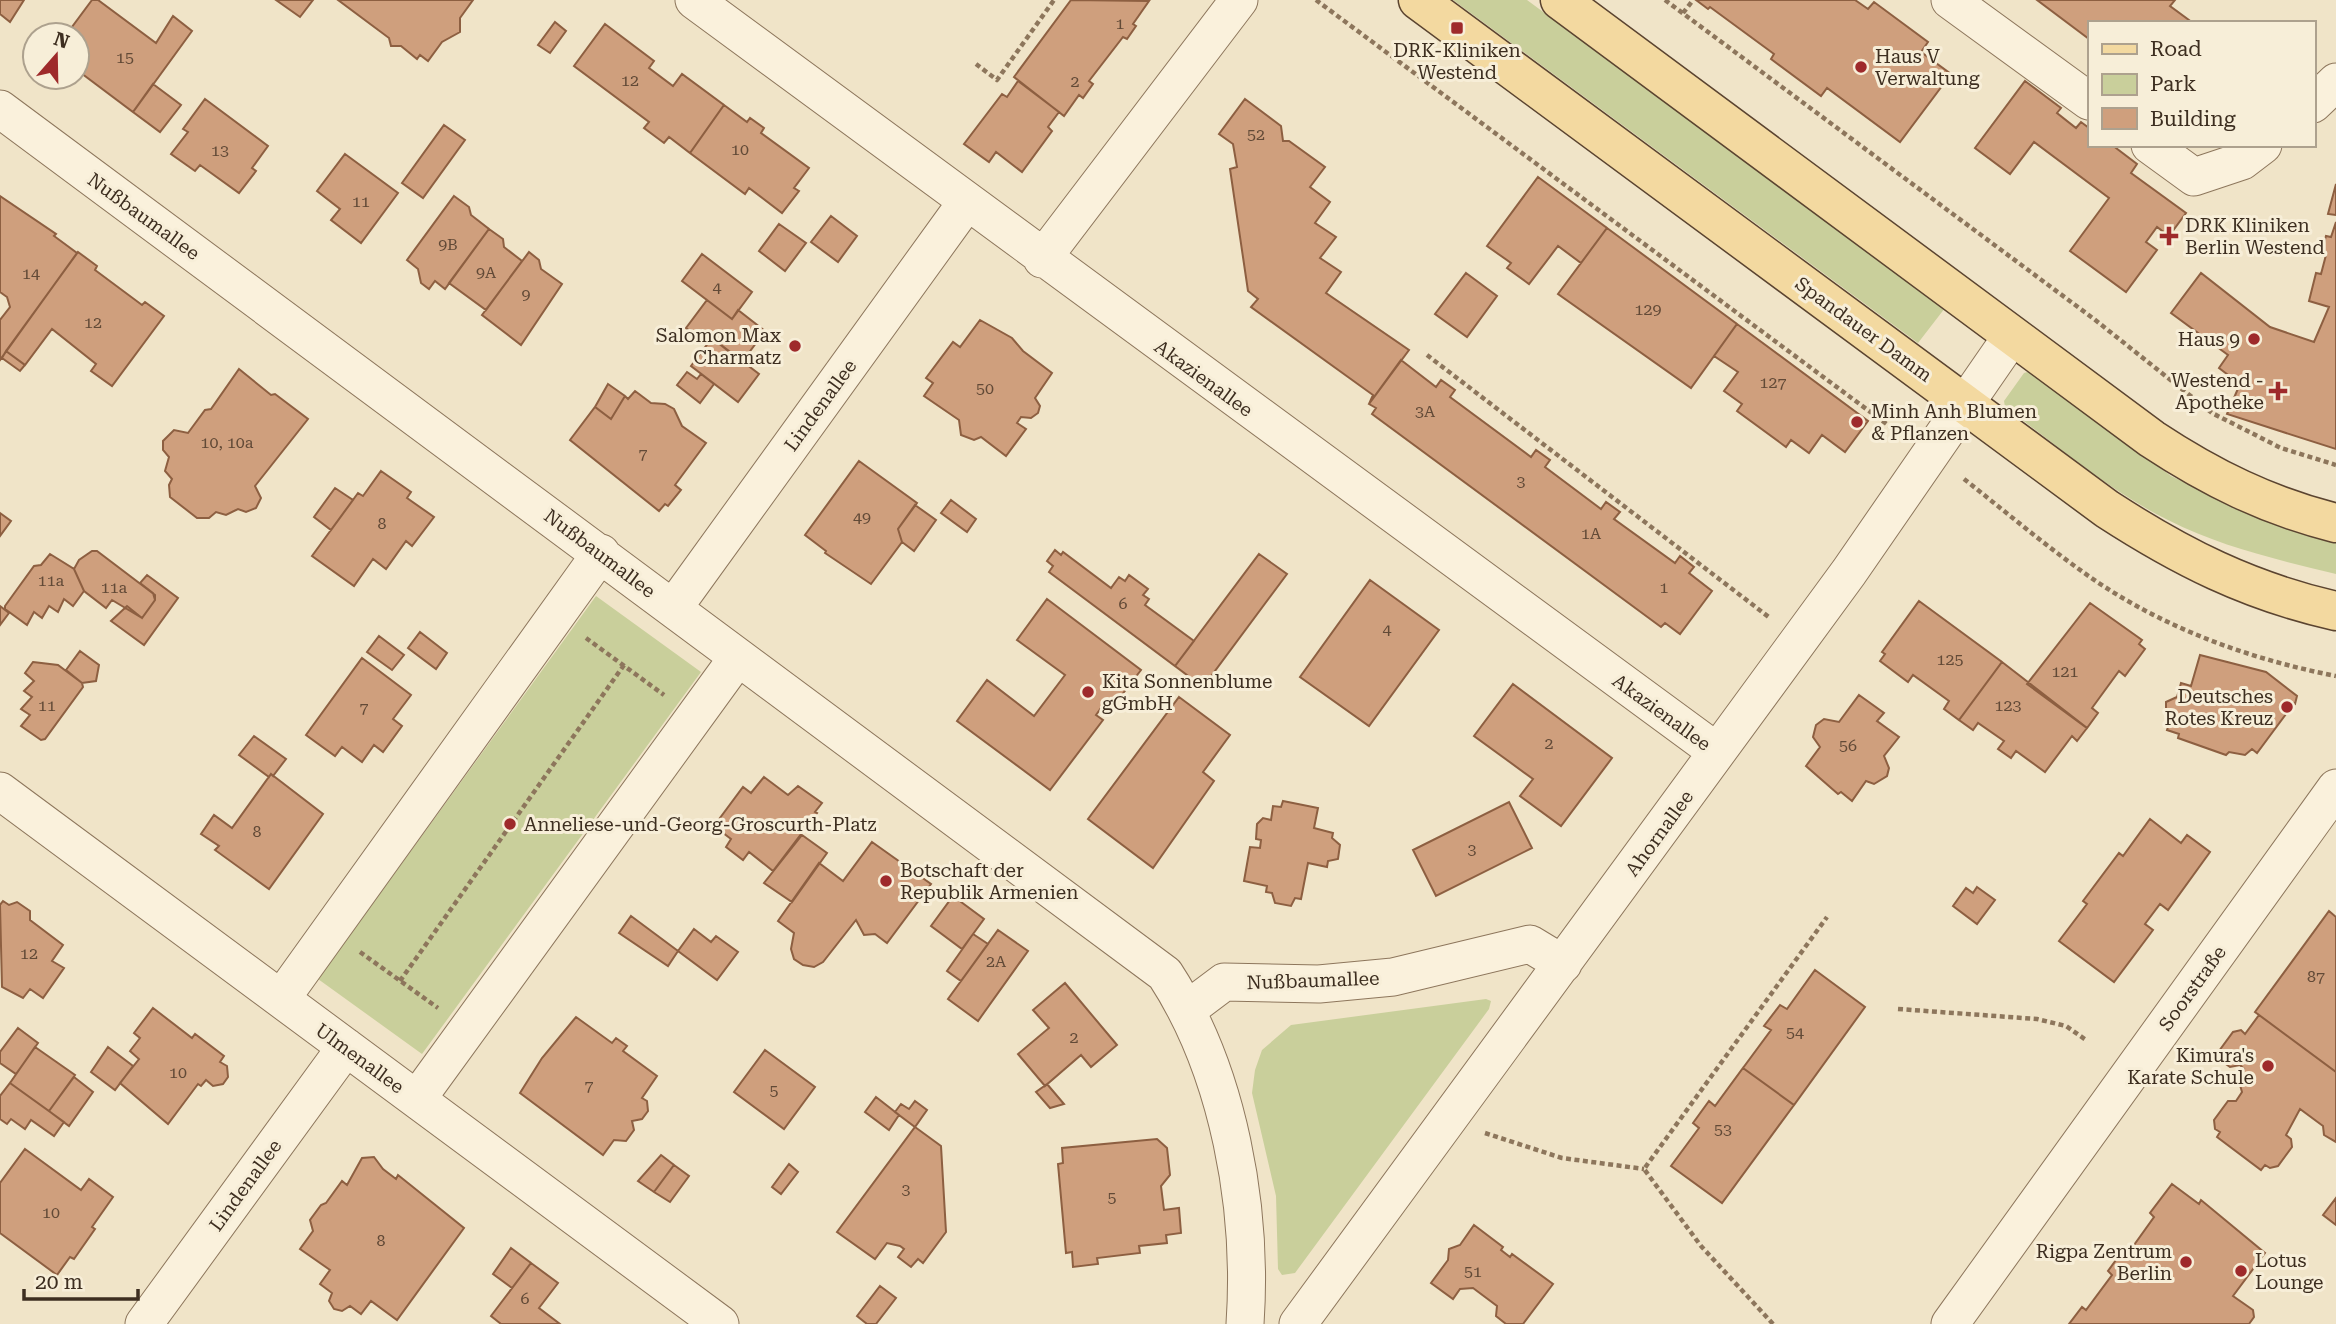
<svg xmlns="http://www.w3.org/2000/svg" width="2336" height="1324" font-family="'Roboto Serif',serif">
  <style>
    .green { fill: #c9cf9b }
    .building { fill: #cf9f7d; stroke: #8d5f41; stroke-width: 2 }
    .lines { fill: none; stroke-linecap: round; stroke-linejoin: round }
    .minor-casing { stroke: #8d765c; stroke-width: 39 }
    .major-casing { stroke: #5b4430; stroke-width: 41 }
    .path { stroke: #8d765c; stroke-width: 4.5; stroke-dasharray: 5 3.5; stroke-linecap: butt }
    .minor { stroke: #faf1dc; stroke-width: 37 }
    .major { stroke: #f3d9a0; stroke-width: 38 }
    .poi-dot { fill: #9e2a2b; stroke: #f7eed8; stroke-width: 2.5 }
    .labels { text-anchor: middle; stroke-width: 6; stroke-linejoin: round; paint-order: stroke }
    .number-label { font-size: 16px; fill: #624a37 }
    .poi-label { font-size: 19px; fill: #3d2e20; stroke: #f7eed8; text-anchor: start }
    .street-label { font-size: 19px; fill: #3d2e20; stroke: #f7eed8 }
  </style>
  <rect width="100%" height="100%" fill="#f0e4c8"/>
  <!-- green -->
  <path class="green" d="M1453,0h74l418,308 -27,35z
    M2031,371l140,105 83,40 82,27v31c-57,-14 -115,-27 -168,-54 -59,-29 -110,-74 -163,-113l-1,-6 20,-28z
    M596,596l105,76 -279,382 -104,-75z
    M1486,999l5,2 -2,8 -194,264 -13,2 -4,-6 -2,-73 -24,-103 3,-23 7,-20 29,-25z"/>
  <!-- building -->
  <path class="building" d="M0,0h24l-14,22 -10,-8z
    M92,0h6l58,43 17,-27 19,15 -59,81 -56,-42v-35h-11z
    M276,0h37l-13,17z
    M338,0h135l-13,18v14l-18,10 -14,19 -8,-6 -3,4 -16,-13h-10l-2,-8z
    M1071,0l78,1 -16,23 3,2 -9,13 -4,-2 -34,44 4,3 -10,14 -4,-3 -15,21 -50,-39z
    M1696,0h159l13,9 6,-7 54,40 -7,10 30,22 -51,68 -73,-54 -6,8 -50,-37 3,-5 -64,-47 -2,2z
    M2037,0h138l-5,6 23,17h-104v16z
    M555,22l11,9 -16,22 -12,-8z
    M605,24l49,37 -5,7 24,18 9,-12 42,31 -34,48 -21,-16 -5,6 -20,-15 5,-6 -75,-56z
    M1018,81l41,31 -11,15 4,4 -30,41 -26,-20 -7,10 -25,-18 38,-50 5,3z
    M2025,81l36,27 -4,5 19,15 5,-6 8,6v17h23l25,19 -6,9 55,40 -17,23 -12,-9 -11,15 11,8 -31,42 -56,-41 39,-53 -75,-56 -24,32 -35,-26z
    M153,84l28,21 -21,27 -27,-20z
    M205,99l63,47 -16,22 4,3 -17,22 -39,-28 -5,6 -24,-17 17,-22 -5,-3z
    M1245,99l36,27 2,15h6l36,26 -15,20 20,15 -15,21 21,14 -16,21 21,14 -15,21 83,57 -40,54 4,-9 -122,-88 7,-8 -10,-8 -18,-122 7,-2 -4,-23 -14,-10z
    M724,105l23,17 3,-4 14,10 -3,5 48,35 -15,20 5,3 -17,22 -33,-25 -4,6 -55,-41z
    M444,125l21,15 -42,58 -21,-15z
    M345,154l53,39 -37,50 -30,-23 9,-11 -23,-18z
    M1538,177l69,51 -26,35 -23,-17 -29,38 -22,-16 4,-5 -24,-17z
    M2336,184v31l-8,-1z
    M0,196l56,38 -2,2 23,17 -77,107v-40l10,-13 -3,-10 -7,-5z
    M454,196l15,11 2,8 18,14 -44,60 -10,-8 -6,8 -8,-6 -3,-14 -11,-9z
    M831,216l26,20 -19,26 -27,-20z
    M2336,222v227l-109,-35 13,-30 -21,-16 9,-13 -57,-42 30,-40 69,54 44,15 15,-35 -20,-6 7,-28 5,1 5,-19 -5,-1 5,-18 5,1z
    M779,224l27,19 -21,28 -26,-20z
    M1607,228l130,96 -46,64 -133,-94z
    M489,229l14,10 1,8 18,14 -36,49 -37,-27z
    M78,252l19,14 -2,4 47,35 3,-3 19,14 -52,70 -21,-15 5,-7 -44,-35 -27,36 -19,-14z
    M529,252l10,8 2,9 21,15 -41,61 -39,-30z
    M702,254l50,38 -20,27 -50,-38z
    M1466,273l31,23 -30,41 -32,-23z
    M707,300l25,19 6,-9 27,21 -23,31 -30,-24 -5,6 -21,-16z
    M980,320l32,18 11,13 29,22 -17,25 5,8 -2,7 -7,5 -10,-1 -4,6 9,6 -20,27 -25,-19 -7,3 -13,-5 -2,-15 -35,-24 9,-13 -7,-5 27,-36 7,5z
    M1737,324l131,97 -23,31 -23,-17 -13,18 -18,-13 -5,7 -49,-36 5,-7 -18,-13 14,-19 -24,-16z
    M712,338l47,36 -21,28 -47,-36z
    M6,351l19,14 -5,6 -18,-13z
    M1401,360l35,27 5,-7 14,10 -5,7 81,60 5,-7 14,10 -5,7 56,42 5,-7 14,10 -6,7 61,44 5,-7 14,11 -5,6 23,18 -32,43 -15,-11 -4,4 -289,-213 4,-6 -7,-4z
    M239,369l32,26 4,-1 33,25 -53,67 6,12 -5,10 -10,4 -8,-3 -12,6 -10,-3 -7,6h-12l-27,-21 -1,-12 3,-6 -7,-8 4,-14 -6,-7v-9l11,-11 14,3 17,-23 6,-1z
    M687,372l10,7 4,-5 13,10 -14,19 -23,-18z
    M608,384l17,12 -14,23 -16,-12z
    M635,391l16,12 14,1 9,5 8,17 24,17 -31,42 6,5 -13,16 -3,-2 -6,7 -89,-71 25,-33 16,12 14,-23 3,3z
    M859,461l58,42 -19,26 4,13 -31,42 -46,-31 1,-2 -21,-16z
    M381,471l30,21 -4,6 27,19 -22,29 -6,-5 -20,28 -13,-10 -19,27 -42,-30 46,-63 5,3z
    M335,488l18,12 -22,30 -17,-13z
    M951,500l25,19 -9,13 -26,-19z
    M915,505l21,15 -22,31 -12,-9 -4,-13z
    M0,513l11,8 -11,15z
    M1055,550l6,5 2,-3 48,36 8,-11 6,4 4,-6 19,14 -5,6 6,4 -4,6 49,36 -19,25 -126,-94 4,-6 -6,-5z
    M92,551h5l58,44v5l-13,18 -30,-18 -6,8 -22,-17 -10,-22 5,-9z
    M50,554l24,15 10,22 -11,15 -9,-7 -6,13 -9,-6 -7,12 -8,-6 -7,13 -22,-16v-3l29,-40 7,-1z
    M1259,554l28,20 -84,113 -28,-21z
    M147,575l31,23 -34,47 -33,-24 16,-15 15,12 13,-18 -2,-7 -13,-10z
    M1370,580l69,50 -70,96 -69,-49z
    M1047,599l94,71 -30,39 -7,-5 -8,11 7,5 -53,70 -93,-69 30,-41 47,36 31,-41 -48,-35z
    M1919,601l83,61 -43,58 -15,-11 5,-8 -36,-26 -5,7 -28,-21 5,-7 -3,-2z
    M2090,603l52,37 -3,4 6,5 -20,27 -6,-5 -27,37 6,5 -11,15 -60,-44z
    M0,606l9,7 -9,12z
    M420,632l27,21 -11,16 -28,-21z
    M379,636l25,19 -12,15 -25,-18z
    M80,651l19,14 -3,16 -14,2 -16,-13z
    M2200,655l66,17 31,24 -2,8 -6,-2 -6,10 3,2 -29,39 -5,-4 -7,6 -16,-3 -3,3 -48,-17 1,-4 -12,-4 5,-15 -6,-6v-7l11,-5 4,-14 10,3z
    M362,658l49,37 -18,24 9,7 -19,26 -9,-7 -12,17 -20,-15 -7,9 -29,-21z
    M33,662l25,3 24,18 1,4 -38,52 -4,1 -20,-14 9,-11 -9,-6 11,-12 -8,-6 10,-10 -9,-8z
    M2002,662l85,66 -10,13 -5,-5 -27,36 -29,-21 -5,7 -13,-9 6,-8 -26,-18 -5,7 -14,-10z
    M1513,684l99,74 -51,68 -41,-30 13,-17 -59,-43z
    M1859,695l25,18 -7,8 22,16 -15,19 5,12 -2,8 -13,8 -8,-3 -14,20 -11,-9 -3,2 -32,-28 14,-19 -7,-10 3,-12 8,-6 15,3z
    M1179,697l51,38 -27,37 11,9 -61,87 -65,-49z
    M254,736l32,23 -13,17 -2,-2 -2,3 -30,-22z
    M271,774l52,40 -54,75 -54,-39 4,-4 -18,-12 13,-19 18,13z
    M764,777l24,18 10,-9 24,17 -7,9 2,1 -44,58 -24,-19 -6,8 -17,-13 5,-8 -17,-13 29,-39 8,6z
    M1283,801l35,7 -4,20 19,5 -1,5 8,7 -2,14 -10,2 -1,6 -19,-4 -7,36 -6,-1 -4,8 -16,-3 -3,-10 -6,-1 1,-6 -23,-5 6,-34 10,1 1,-8 -5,-1 1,-15 6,-6 8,2 2,-14 8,1z
    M1509,802l23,46 -96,48 -23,-46z
    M2150,819l31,24 6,-8 23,17 -42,58 -8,-6 -15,20 8,6 -39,52 -55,-41 28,-37 -4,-3 36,-48 4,3z
    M802,835l25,18 -35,49 -28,-19z
    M872,842l59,42 -44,59 -12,-9 -11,1 -8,-15 -33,42 -9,5 -11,-2 -9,-6 -3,-10 3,-16 -16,-12 41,-58 24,18z
    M1977,887l18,13 -18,24 -24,-18 13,-18 7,5z
    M953,896l31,23 -22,30 -31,-23z
    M3,901l6,4 8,-3 13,9v9l33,25 -11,16 12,7 -21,30 -13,-9 -7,9 -21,-11 -2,-82z
    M2329,911l7,6v155l-81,-60z
    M631,916l47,35 -10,15 -49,-33z
    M694,929l17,13 5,-6 22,16 -21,28 -39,-29z
    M998,930l30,21 -50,70 -30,-22z
    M973,934l15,10 -27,37 -14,-10z
    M1815,970l50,37 -71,98 -51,-37 28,-38 -7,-4 16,-21 7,4z
    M1065,983l52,62 -26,22 -10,-12 -36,31 -27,-32 31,-26 -16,-18z
    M153,1008l39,30 3,-4 29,22 -4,6 7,4 1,11 -5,7 -10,2 -7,-6 -5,6 -3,-2 -30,40 -48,-41 19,-24 -9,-8 10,-13 -6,-5z
    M2259,1015l77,57v70l-12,-7 -1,-9 -23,-17 -14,26 5,4 1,8 -14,19 -8,2 -5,-3 -4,5 -44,-33 3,-5 -5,-3 -1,-9 14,-19h8l6,-9 -4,-14 6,-9 -4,-4 -10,2 -10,-7 -1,-9 14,-19 8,-2 4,4z
    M576,1017l36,26 4,-5 11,8 -4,5 34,25 -15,22 5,3 1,10 -6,8 -10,2 2,9 -8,11 -12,-1 -11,15 -83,-62 22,-35z
    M18,1028l20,15 -22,31 -16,-11v-11z
    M35,1047l40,28 -26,36 -39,-28z
    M108,1047l25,19 -18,24 -24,-18z
    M765,1050l50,37 -31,42 -50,-37z
    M1743,1068l51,37 -72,98 -51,-37 28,-38 -6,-5 16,-22 6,5z
    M74,1077l19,15 -24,34 -20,-15z
    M10,1083l54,39 -10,14 -23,-16 -6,9 -14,-10 -4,5 -7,-5v-23z
    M1047,1084l17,20 -14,4 -14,-16z
    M876,1097l23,18 -10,15 -24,-18z
    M915,1101l12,9 -12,17 -20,-15 6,-8 8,5z
    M915,1127l26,19 5,86 -23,31 -5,-4 -7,8 -13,-10 6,-8 -4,-3 -13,-3 -12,16 -38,-27z
    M1157,1139l10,9 3,27 -9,11 3,24 15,-2 2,25 -15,2 1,8 -28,3 1,7 -43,5 1,6 -25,3 -1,-15 -6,1 -8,-89 5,-1 -1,-15z
    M25,1149l56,41 8,-11 24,18 -21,30 3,2 -21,30 -4,-2 -13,18 -57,-42v-50z
    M661,1155l13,10 -20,27 -16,-11z
    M374,1157l9,12 13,10 2,-4 66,53 -67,92 -26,-19 -10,13 -11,-8 -8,5 -8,-2 -5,-8 3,-8 -12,-9 10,-14 -30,-21 13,-18 -3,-11 11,-15 5,-2 16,-22 5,4 15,-27z
    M789,1164l9,8 -17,22 -9,-7z
    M674,1165l15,11 -19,26 -16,-10z
    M2172,1184l27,20 2,-4 64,53 -32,43 20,14 1,7 -5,7h-180l13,-17 4,3 26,-35 -4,-4 16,-22 5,3 25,-35 -4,-4z
    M2336,1198v27l-13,-10z
    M1474,1225l29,22 -2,3 9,7 2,-3 41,30 -30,40h-17l-10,-8 1,-10 -24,-18 -13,1 -7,10 -22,-16 17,-23 1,-11 11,-4z
    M511,1248l20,15 -19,25 -19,-14z
    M531,1263l27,20 -19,25 21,16h-59l-10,-8z
    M880,1286l16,12 -20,26h-9l-10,-8z"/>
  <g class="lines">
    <!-- minor casing -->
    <g class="minor-casing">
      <path id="minor" d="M694,0l1023,752
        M1950,0l139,101
        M2313,104l23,-22
        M0,109l1165,865c64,98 88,234 80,350
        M2150,145l44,32 48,-16 21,-16
        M1042,259l197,-259
        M674,607l292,-404
        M0,791l720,533
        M281,999l320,-446
        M1188,1009l36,-27 95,2 74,-7 137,-33 33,20
        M417,1099l321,-442
        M144,1324l202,-277
        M1298,1324l551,-752 163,-236
        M1950,1324l386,-536"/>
    </g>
    <!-- major casing -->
    <g class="major-casing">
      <path id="major" d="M1418,0l689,509c74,48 141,82 229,102
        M1560,0l592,439c59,39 116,67 184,84"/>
    </g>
    <!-- path -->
    <path class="path" d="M1316,0l584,434
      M1665,0l429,319 118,94 69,35 55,17
      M1683,13l10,-13
      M976,64l21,16 57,-80
      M1427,355l343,263
      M1964,479c42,33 83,68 126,98 73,51 159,82 246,99
      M586,638l78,57
      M360,952l78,56
      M400,981l224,-316
      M1898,1009l139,10 29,7 20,14
      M1485,1133l77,25 82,11
      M1773,1324l-72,-78 -57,-77 183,-252"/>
    <!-- minor -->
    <use href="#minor" class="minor"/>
    <!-- major -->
    <use href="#major" class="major"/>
  </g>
  <!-- markers -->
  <g class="poi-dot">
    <rect x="1450" y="21" width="14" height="14" rx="3.5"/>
    <circle cx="1861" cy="67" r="7"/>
    <path d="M2165.5 225.5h7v7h7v7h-7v7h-7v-7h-7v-7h7z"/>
    <circle cx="2254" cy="339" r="7"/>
    <circle cx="795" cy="346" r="7"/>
    <path d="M2274.5 380.5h7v7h7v7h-7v7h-7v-7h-7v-7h7z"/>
    <circle cx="1857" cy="422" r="7"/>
    <circle cx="1088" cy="692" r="7"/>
    <circle cx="2287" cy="707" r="7"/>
    <circle cx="510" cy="824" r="7"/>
    <circle cx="886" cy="881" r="7"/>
    <circle cx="2268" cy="1066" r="7"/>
    <circle cx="2186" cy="1262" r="7"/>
    <circle cx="2241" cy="1271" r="7"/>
  </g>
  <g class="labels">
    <!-- number labels -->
    <g class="number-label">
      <text x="1120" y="29">1</text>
      <text x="125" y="63">15</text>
      <text x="630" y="86">12</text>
      <text x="1075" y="87">2</text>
      <text x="1256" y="140">52</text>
      <text x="740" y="155">10</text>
      <text x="220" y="156">13</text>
      <text x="361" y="207">11</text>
      <text x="448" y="250">9B</text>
      <text x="486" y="278">9A</text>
      <text x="31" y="279">14</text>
      <text x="717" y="293">4</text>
      <text x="526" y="300">9</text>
      <text x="1648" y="315">129</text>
      <text x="93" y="328">12</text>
      <text x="1773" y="388">127</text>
      <text x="985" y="394">50</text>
      <text x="1425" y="417">3A</text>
      <text x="227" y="448">10, 10a</text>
      <text x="643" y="459">7</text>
      <text x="1521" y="487">3</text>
      <text x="862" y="523">49</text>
      <text x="382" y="529">8</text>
      <text x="1591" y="539">1A</text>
      <text x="51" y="586">11a</text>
      <text x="114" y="593">11a</text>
      <text x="1664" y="593">1</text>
      <text x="1123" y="609">6</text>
      <text x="1387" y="635">4</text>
      <text x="1950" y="665">125</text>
      <text x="2065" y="677">121</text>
      <text x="47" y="711">11</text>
      <text x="2008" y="711">123</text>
      <text x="364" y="713">7</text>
      <text x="1549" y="749">2</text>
      <text x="1848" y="751">56</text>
      <text x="257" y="837">8</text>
      <text x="1472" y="855">3</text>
      <text x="29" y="959">12</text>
      <text x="996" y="967">2A</text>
      <text x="2316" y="982">87</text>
      <text x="1795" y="1038">54</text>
      <text x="1074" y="1043">2</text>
      <text x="178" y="1078">10</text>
      <text x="589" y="1091">7</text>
      <text x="774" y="1096">5</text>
      <text x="1723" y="1135">53</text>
      <text x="906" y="1195">3</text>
      <text x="1112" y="1203">5</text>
      <text x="51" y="1218">10</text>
      <text x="381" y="1246">8</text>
      <text x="1473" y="1277">51</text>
      <text x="525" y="1304">6</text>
    </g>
    <!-- poi labels -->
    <g class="poi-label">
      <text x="1457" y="57" text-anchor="middle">DRK-Kliniken<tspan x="1457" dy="22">Westend</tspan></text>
      <text x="1875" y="63">Haus V<tspan x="1875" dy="22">Verwaltung</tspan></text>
      <text x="2185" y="232">DRK Kliniken<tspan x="2185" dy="22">Berlin Westend</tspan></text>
      <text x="781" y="342" text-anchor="end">Salomon Max<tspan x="781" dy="22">Charmatz</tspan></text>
      <text x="2240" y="346" text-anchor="end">Haus 9</text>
      <text x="2264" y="387" text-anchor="end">Westend -<tspan x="2264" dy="22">Apotheke</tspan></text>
      <text x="1871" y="418">Minh Anh Blumen<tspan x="1871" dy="22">&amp; Pflanzen</tspan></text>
      <text x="1102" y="688">Kita Sonnenblume<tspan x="1102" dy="22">gGmbH</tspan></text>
      <text x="2273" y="703" text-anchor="end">Deutsches<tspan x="2273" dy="22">Rotes Kreuz</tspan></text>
      <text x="524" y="831">Anneliese-und-Georg-Groscurth-Platz</text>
      <text x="900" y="877">Botschaft der<tspan x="900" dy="22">Republik Armenien</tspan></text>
      <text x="2254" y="1062" text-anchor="end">Kimura's<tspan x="2254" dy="22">Karate Schule</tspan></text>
      <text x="2172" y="1258" text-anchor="end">Rigpa Zentrum<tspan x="2172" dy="22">Berlin</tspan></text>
      <text x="2255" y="1267">Lotus<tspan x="2255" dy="22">Lounge</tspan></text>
    </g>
    <!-- street labels -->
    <g class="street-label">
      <text transform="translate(144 216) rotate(36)" y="7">Nußbaumallee</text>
      <text transform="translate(1864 329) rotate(36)" y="7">Spandauer Damm</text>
      <text transform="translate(1204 378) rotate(36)" y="7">Akazienallee</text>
      <text transform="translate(820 405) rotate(-54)" y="7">Lindenallee</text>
      <text transform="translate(600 553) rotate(37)" y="7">Nußbaumallee</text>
      <text transform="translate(1662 712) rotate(36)" y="7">Akazienallee</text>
      <text transform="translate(1659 833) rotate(-54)" y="7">Ahornallee</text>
      <text transform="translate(1313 980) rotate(-2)" y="7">Nußbaumallee</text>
      <text transform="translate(2192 988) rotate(-54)" y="7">Soorstraße</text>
      <text transform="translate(360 1058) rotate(36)" y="7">Ulmenallee</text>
      <text transform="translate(245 1185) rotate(-54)" y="7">Lindenallee</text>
    </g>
  </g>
  <!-- legend -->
  <rect x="2088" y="21" width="228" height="126" fill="#f7eed8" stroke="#ada18e" stroke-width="2"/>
  <rect x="2102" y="44" width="35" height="10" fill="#f3d9a0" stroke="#ada18e" stroke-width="2"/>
  <text x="2150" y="56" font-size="21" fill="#3d2e20">Road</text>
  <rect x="2102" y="74" width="35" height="21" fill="#c9cf9b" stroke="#ada18e" stroke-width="2"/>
  <text x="2150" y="91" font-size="21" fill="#3d2e20">Park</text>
  <rect x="2102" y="108" width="35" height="21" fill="#cf9f7d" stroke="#ada18e" stroke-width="2"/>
  <text x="2150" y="126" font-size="21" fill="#3d2e20">Building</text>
  <!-- north arrow -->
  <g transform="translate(56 56) rotate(20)"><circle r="33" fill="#f7eed8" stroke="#ada18e" stroke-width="2"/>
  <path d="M0-5L12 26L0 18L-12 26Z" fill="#9e2a2b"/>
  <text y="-10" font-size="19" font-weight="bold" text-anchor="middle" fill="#3d2e20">N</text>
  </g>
  <!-- scale -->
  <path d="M24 1289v10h114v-10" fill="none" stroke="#3d2e20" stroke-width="3.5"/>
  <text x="35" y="1289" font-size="21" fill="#3d2e20" stroke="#f7eed8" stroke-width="5" paint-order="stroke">20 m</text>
</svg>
